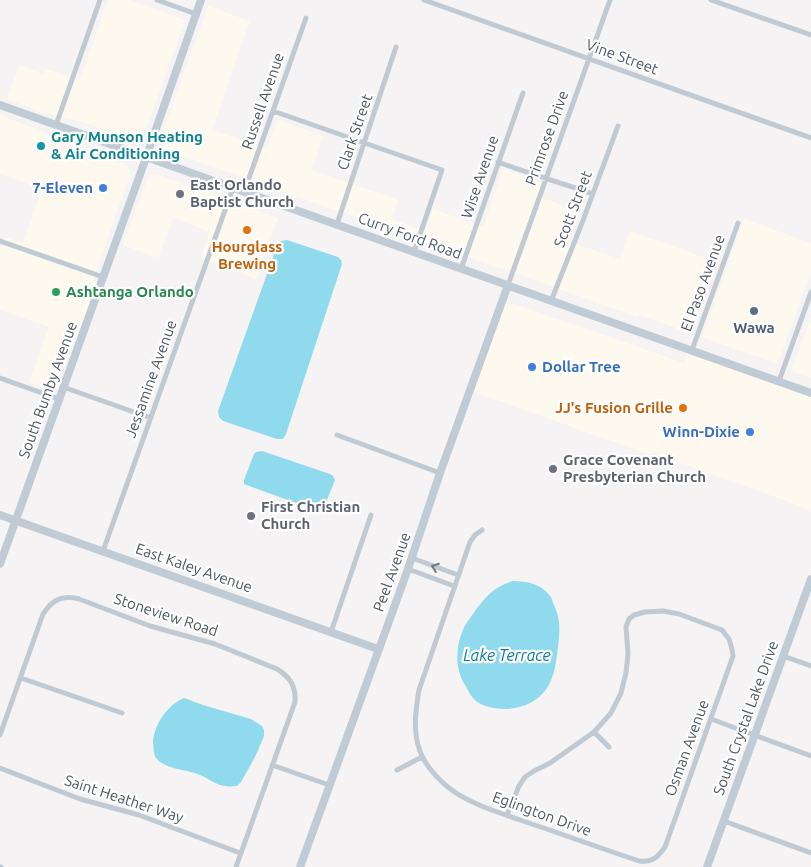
<svg xmlns="http://www.w3.org/2000/svg" width="811" height="867" font-family="Ubuntu,sans-serif">
  <style>
    .commercial { fill: #fdf9ef }
    .water { fill: #90daee }
    .lines { fill: none; stroke-linecap: round; stroke-linejoin: round }
    .street { stroke: #c1cad2; stroke-width: 5 }
    .secondary { stroke: #c1cbd6; stroke-width: 8 }
    .oneway { stroke: #6e7983 }
    .culture-dot { fill: #0f9aa8; stroke: #fff; stroke-width: 2 }
    .shop-dot { fill: #3f7fe0; stroke: #fff; stroke-width: 2 }
    .worship-dot { fill: #6b7280; stroke: #fff; stroke-width: 2 }
    .food-dot { fill: #e8710a; stroke: #fff; stroke-width: 2 }
    .leisure-dot { fill: #2e9e5b; stroke: #fff; stroke-width: 2 }
    .service-dot { fill: #5c6f8a; stroke: #fff; stroke-width: 2 }
    .labels { text-anchor: middle; stroke-width: 4.5; stroke-linejoin: round; paint-order: stroke }
    .street-label { font-size: 15px; fill: #4a5661; stroke: #fff }
    .culture-label { font-size: 15px; font-weight: bold; fill: #0d838f; stroke: #fff; text-anchor: start }
    .worship-label { font-size: 15px; font-weight: bold; fill: #5b616d; stroke: #fff; text-anchor: start }
    .shop-label { font-size: 15px; font-weight: bold; fill: #366cbe; stroke: #fff; text-anchor: end }
    .food-label { font-size: 15px; font-weight: bold; fill: #c56008; stroke: #fff }
    .leisure-label { font-size: 15px; font-weight: bold; fill: #27864d; stroke: #fff; text-anchor: start }
    .service-label { font-size: 15px; font-weight: bold; fill: #4e5e75; stroke: #fff }
    .water-label { font-size: 16px; font-style: italic; fill: #0c7c9b; stroke: #fff }
  </style>
  <rect width="100%" height="100%" fill="#f5f3f3"/>
  <!-- commercial -->
  <path class="commercial" d="M108,0h22l55,20 -40,113 -3,3 -4,2 -5,1 -54,-18 -37,-9 -35,-13 12,-34 25,9 2,-5 34,11z
    M208,6l42,15 -38,109 55,19 11,-29 45,16 -11,34 86,30 -6,19 33,12 8,-22 50,18 20,-58 41,14 -4,14 39,14 -11,30 52,18 10,-28 87,31 -25,68 -5,2 -48,-17 -1,2 -472,-167 -3,-3 -1,-4 -1,-5z
    M0,115l122,48 5,3 2,4 1,5 -37,105 4,2 -20,56 -5,-2 -19,54 -24,-8 20,-55 -49,-17v-60l4,-13 19,6 19,-54 -42,-15z
    M156,174l122,44 -22,61 -55,-21 9,-26 -37,-14 -15,40 -35,-13 24,-65 2,-4z
    M744,219l67,24v28l-33,93 -76,-27z
    M503,300l181,63 5,-14 122,44v117l-158,-57 -2,2 -180,-64z
    M811,317v61l-20,-7z"/>
  <!-- water -->
  <path class="water" d="M287,240l51,17 3,3 1,4 -56,170 -3,5h-6l-54,-18 -4,-4 -1,-6 59,-165 4,-5z
    M262,451l68,23 3,2 2,4 -11,27 -2,4h-4l-74,-27v-4l10,-26 2,-2z
    M513,581c13,0 29,3 37,15 2,2 2,4 3,7 8,16 7,27 5,44 -2,14 -3,29 -11,41 -13,20 -42,26 -64,17 -10,-4 -13,-11 -18,-20 -10,-16 -10,-37 -2,-55 2,-6 8,-13 12,-19 10,-14 20,-25 38,-30z
    M184,698l19,7 48,14 11,7 2,4v6l-9,21 -14,25 -4,4c-4,0 -8,1 -12,0 -8,-1 -16,-7 -25,-11 -11,-5 -35,-6 -43,-16 -4,-4 -3,-10 -4,-15 0,-18 14,-39 31,-46z"/>
  <g class="lines">
    <!-- street -->
    <path class="street" d="M157,0l39,14
      M424,0l387,138
      M711,0l100,35
      M273,111l169,59 -28,82
      M56,125l44,-125
      M498,162c32,12 64,21 95,32
      M244,192l62,-174
      M337,224l59,-177
      M0,241l103,36
      M461,269l62,-176
      M508,285l102,-285
      M551,301l31,-78 36,-97
      M692,350l46,-127
      M0,378l59,21
      M779,381l32,-89
      M63,387l88,31
      M337,435l103,38
      M482,530l-7,5 -5,7 -51,148c-4,23 -7,47 4,68 7,13 18,24 30,33 20,14 48,22 70,30 39,13 77,27 116,40 14,1 18,-3 26,-14l68,-191 -1,-7 -3,-10 -7,-9 -43,-16 -16,-3 -18,1 -11,3 -5,4 -3,8 2,27 -2,19 -5,20 -10,20 -17,19 -44,31 -16,8 -9,6 -6,9 -12,29
      M103,551l130,-363
      M412,558l46,17
      M408,569l46,17
      M331,632l40,-117
      M783,656l28,10
      M21,678l101,35
      M711,719l100,37
      M594,732l15,15
      M0,735l43,-121c10,-15 19,-19 36,-15l71,27 65,18 62,25c13,8 19,17 18,33l-59,165
      M272,765l57,20
      M0,768l80,31 59,16 101,38
      M397,770l25,-13
      M724,821l87,32
      M0,867h1"/>
    <!-- secondary -->
    <path class="secondary" d="M0,105l811,288
      M0,515l378,134
      M0,564l142,-395 59,-169
      M300,867l108,-298 32,-96 68,-188
      M707,867l104,-288"/>
  </g>
  <!-- one-way arrows -->
  <defs><path id="oneway-chevron" d="M-2-3.5L2.5 0L-2 3.5" fill="none" stroke-width="1.6" stroke-linecap="round" stroke-linejoin="round" transform="scale(1.25)"/></defs>
  <use class="oneway" href="#oneway-chevron" transform="translate(435 567) rotate(-160)"/>
  <!-- markers -->
  <circle class="culture-dot" cx="41" cy="146" r="5"/>
  <g class="shop-dot">
    <circle cx="103" cy="188" r="5"/>
    <circle cx="532" cy="367" r="5"/>
    <circle cx="750" cy="432" r="5"/>
  </g>
  <g class="worship-dot">
    <circle cx="180" cy="194" r="5"/>
    <circle cx="553" cy="469" r="5"/>
    <circle cx="251" cy="516" r="5"/>
  </g>
  <g class="food-dot">
    <circle cx="247" cy="230" r="5"/>
    <circle cx="683" cy="408" r="5"/>
  </g>
  <circle class="leisure-dot" cx="56" cy="292" r="5"/>
  <circle class="service-dot" cx="754" cy="311" r="5"/>
  <g class="labels">
    <!-- street labels -->
    <g class="street-label">
      <text transform="translate(622 57) rotate(20)" y="5">Vine Street</text>
      <text transform="translate(263 101) rotate(-71)" y="5">Russell Avenue</text>
      <text transform="translate(355 132) rotate(-71)" y="5">Clark Street</text>
      <text transform="translate(547 138) rotate(-70)" y="5">Primrose Drive</text>
      <text transform="translate(480 177) rotate(-71)" y="5">Wise Avenue</text>
      <text transform="translate(573 209) rotate(-69)" y="5">Scott Street</text>
      <text transform="translate(410 236) rotate(20)" y="5">Curry Ford Road</text>
      <text transform="translate(703 283) rotate(-70)" y="5">El Paso Avenue</text>
      <text transform="translate(151 379) rotate(-70)" y="5">Jessamine Avenue</text>
      <text transform="translate(48 390) rotate(-70)" y="5">South Bumby Avenue</text>
      <text transform="translate(194 568) rotate(19)" y="5">East Kaley Avenue</text>
      <text transform="translate(392 572) rotate(-70)" y="5">Peel Avenue</text>
      <text transform="translate(166 615) rotate(18)" y="5">Stoneview Road</text>
      <text transform="translate(746 718) rotate(-70)" y="5">South Crystal Lake Drive</text>
      <text transform="translate(687 748) rotate(-70)" y="5">Osman Avenue</text>
      <text transform="translate(124 799) rotate(18)" y="5">Saint Heather Way</text>
      <text transform="translate(542 814) rotate(20)" y="5">Eglington Drive</text>
    </g>
    <!-- culture labels -->
    <g class="culture-label">
      <text x="51" y="142">Gary Munson Heating<tspan x="51" dy="17">&amp; Air Conditioning</tspan></text>
    </g>
    <!-- worship labels -->
    <g class="worship-label">
      <text x="190" y="190">East Orlando<tspan x="190" dy="17">Baptist Church</tspan></text>
      <text x="563" y="465">Grace Covenant<tspan x="563" dy="17">Presbyterian Church</tspan></text>
      <text x="261" y="512">First Christian<tspan x="261" dy="17">Church</tspan></text>
    </g>
    <!-- shop labels -->
    <g class="shop-label">
      <text x="93" y="193">7-Eleven</text>
      <text x="542" y="372" text-anchor="start">Dollar Tree</text>
      <text x="740" y="437">Winn-Dixie</text>
    </g>
    <!-- food labels -->
    <g class="food-label">
      <text x="247" y="252">Hourglass<tspan x="247" dy="17">Brewing</tspan></text>
      <text x="673" y="413" text-anchor="end">JJ's Fusion Grille</text>
    </g>
    <!-- leisure labels -->
    <g class="leisure-label">
      <text x="66" y="297">Ashtanga Orlando</text>
    </g>
    <!-- service labels -->
    <g class="service-label">
      <text x="754" y="333">Wawa</text>
    </g>
    <!-- water labels -->
    <g class="water-label">
      <text x="507" y="661">Lake Terrace</text>
    </g>
  </g>
</svg>
